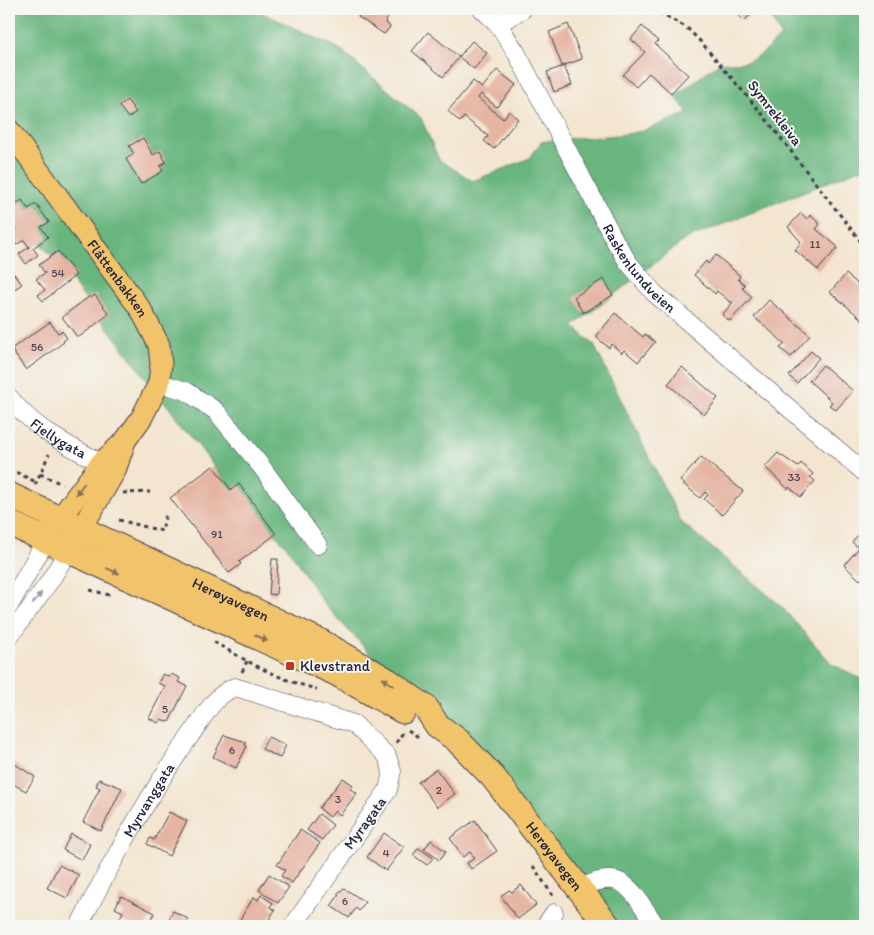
<svg xmlns="http://www.w3.org/2000/svg" width="874" height="935" font-family="Itim,sans-serif">
  <style>
    .forest { fill: #68b57e; stroke: #456c5c }
    .building { fill: #e5b4a2 }
    .lines { fill: none; stroke-linecap: round; stroke-linejoin: round }
    .minor-casing { stroke: #413f51; stroke-width: 19 }
    .major-casing { stroke: #413f51; stroke-width: 23 }
    .highway-casing { stroke: #413f51; stroke-width: 27 }
    .path { stroke: #413f51; stroke-width: 3; stroke-dasharray: 4 4; stroke-linecap: butt }
    .minor { stroke: #fff; stroke-width: 18 }
    .major { stroke: #f1c36a; stroke-width: 21 }
    .highway { stroke: #f1c36a; stroke-width: 25 }
    .oneway { fill: #8a7252 }
    .oneway2 { fill: #9c9ca7 }
    .poi-dot { fill: #c8321e; stroke: #f6f6f2; stroke-width: 2 }
    .labels { text-anchor: middle; stroke-width: 4; stroke-linejoin: round; paint-order: stroke }
    .number-label { font-size: 12px; fill: #534655 }
    .street-label { font-size: 15px; fill: #22223b; stroke: #f6f6f2 }
    .poi-label { font-size: 15px; fill: #22223b; stroke: #f6f6f2; text-anchor: start }
  </style>
  <rect width="100%" height="100%" fill="#f6f6f2"/>
  <filter id="ink" filterUnits="userSpaceOnUse"><feTurbulence type="fractalNoise" baseFrequency=".02" numOctaves="2"/><feDisplacementMap in="SourceGraphic" scale="10" xChannelSelector="R" yChannelSelector="G"/><feConvolveMatrix kernelMatrix="1 2 1 2 8 2 1 2 1" color-interpolation-filters="sRGB"/></filter>
  <filter id="wash" filterUnits="userSpaceOnUse"><feTurbulence type="fractalNoise" baseFrequency=".0096" numOctaves="4" result="noise"/><feDisplacementMap in="SourceGraphic" scale="20" xChannelSelector="R" yChannelSelector="G"/><feGaussianBlur stdDeviation="1.12" result="paint"/><feColorMatrix in="noise" values="0 0 0 0 0 0 0 0 0 0 0 0 0 0 0 0 0 1.4 0 .05"/><feComposite in="paint" operator="in"/></filter>
  <g filter="url(#wash)">
    <rect width="100%" height="100%" fill="#f3e5cf"/>
    <!-- forest -->
    <path class="forest" d="M9,9h245l84,39 83,70 18,42 34,21 57,-23 11,-16c28,-5 57,-4 85,-8 20,-2 43,-14 62,-21l-13,-17 45,-34c34,3 37,-3 61,-26l-15,-27h99v158l-179,72 -113,87 21,19 87,177 98,82 53,60 33,17v245h-256l-202,-233 -83,-89 -36,-56 -58,-61 -177,-230 -44,-45z"/>
    <g id="blocks">
      <!-- building -->
      <path class="building" d="M365,9h25l3,2 -8,11 5,5 -6,7 -26,-17z
        M731,9h25l-12,12z
        M568,24l14,35 -20,7 -13,-34z
        M642,26l16,15 -3,3 33,31 -17,18 -22,-20 -13,14 -13,-12 22,-23 -14,-13z
        M428,32l31,25 -16,20 -31,-26z
        M472,41l15,12 -13,16 -15,-12z
        M564,66l8,19 -18,7 -7,-20z
        M497,70l19,15 -19,22 -16,-13 -3,4 25,21 6,-8 9,8 -24,30 -10,-8 4,-5 -24,-19 -4,5 -12,-11 25,-30 9,7z
        M127,100l9,12 -8,6 -9,-12z
        M143,138l10,17 7,-4 6,11 -6,4 3,5 -22,13 -15,-25 8,-5 -5,-8z
        M22,200l6,9 8,-5 13,18 -8,5 7,10 -15,11 5,7 -12,9 -7,-10 10,-7 -5,-7 -8,5 -7,-10 7,-6 -7,-9v-10z
        M801,213l6,6 3,-4 10,9 -4,5 22,18 -20,23 -23,-20 6,-8 -13,-15z
        M58,251l18,24 -33,26 -5,-6 7,-5 -9,-11 9,-6 -6,-8z
        M716,255l24,21 -2,3 7,6 -3,3 10,9 -22,24 -8,-6 11,-13h-3l-13,-11 -2,3 -21,-19 12,-14 2,3z
        M14,274l8,10 -13,9v-16z
        M846,274l19,16v32l-35,-30z
        M604,279l9,16 -30,18 -9,-16z
        M95,295l14,19 -31,24 -16,-21 28,-21 1,2z
        M769,300l41,35 -19,22 -11,-9 5,-4 -31,-27z
        M615,313l28,24 2,-3 10,8 -17,20 -14,-12 -2,3 -11,-9 -2,4 -13,-11z
        M50,322l8,11 4,-2 5,7 -4,3 1,1 -38,28 -15,-21z
        M811,351l8,7 -22,25 -8,-7z
        M823,365l30,26 -17,19 -7,-5 3,-3 -7,-7 -16,-14z
        M682,367l36,31 -14,17 -36,-31z
        M778,453l20,14 3,-4 12,11 -3,3 5,4 -14,16 -12,-10 -1,2 -23,-22z
        M701,457l42,34 -21,24 -18,-16 4,-4 -3,-3 -5,6 -20,-17z
        M213,466l18,24 8,-6 37,50 -37,28 2,2 -12,9 -59,-75z
        M865,527v47l-5,6 -16,-15 15,-17 -7,-6z
        M272,559h6l-2,36 -7,-1z
        M163,674l7,3 1,-3 9,4 -2,4 9,4 -18,36 -8,-3 -3,4 -9,-5 16,-32 -7,-3z
        M224,735l22,7 -1,3 2,1 -11,22 -23,-11z
        M268,737l18,8 -6,13 -18,-9z
        M9,760l26,17 -9,14 -17,-9z
        M436,769l19,25 -18,13 -19,-25z
        M343,778l10,7 -3,4 7,4 -17,22 -5,-4 -5,6 -11,-9z
        M99,779l23,9 -21,43 -18,-9 17,-34 -4,-2z
        M169,812l18,9 -18,35 -22,-12 3,-6 4,2z
        M319,814l14,11 -11,15 -15,-10z
        M475,820l22,31 -26,18 -4,-6 8,-5 -5,-6 -7,5 -13,-19z
        M300,830l20,13 -28,40 -11,-7 4,-6 -8,-5z
        M384,833l20,14 -18,24 -19,-14z
        M71,834l19,10 -8,16 -19,-10z
        M431,840l15,12 -7,8 -15,-11z
        M419,848l14,10 -6,7 -14,-10z
        M59,865l20,10 -12,23 -20,-10z
        M269,874l20,13 -11,16 -19,-13z
        M521,885l15,20 -18,14 -17,-23 8,-6 3,2z
        M344,888l21,14 -6,9 -3,-3 -7,10 -18,-12 8,-11 -2,-1z
        M261,895l12,8 -3,4 5,3 -10,16h-18l-8,-5 15,-24 4,3z
        M121,896l34,17 -10,13h-12l-14,-7 4,-7 -8,-4z
        M173,911l15,8 -3,7 -16,-7z"/>
    </g>
  </g>
  <g filter="url(#ink)">
    <use href="#blocks" fill-opacity="0" stroke="#413f51" stroke-width="1"/>
    <g class="lines">
      <!-- minor casing -->
      <g class="minor-casing">
        <g id="minor">
          <path id="s1" d="M482,9l16,15 18,28 99,189 13,21 26,31 211,180"/>
          <path d="M498,24l25,-15"/>
          <path d="M159,383l27,8 30,20 45,55 57,79"/>
          <path id="s2" d="M9,397c29,37 64,50 103,72"/>
          <path d="M9,606l37,-66"/>
          <path d="M9,637l41,-56 18,-30"/>
          <path d="M580,889c44,-25 53,4 76,37"/>
          <path id="s3" d="M79,926c33,-65 69,-130 111,-190 13,-18 24,-41 45,-49l119,37 33,32 5,15 -4,19 -95,136"/>
          <path d="M545,926l9,-13"/>
        </g>
      </g>
      <!-- major casing -->
      <g class="major-casing">
        <g id="major">
          <path id="s4" d="M9,130l132,180 18,35 2,19 -2,19 -17,34 -17,24 -24,22 -51,69"/>
          <path d="M73,543l42,-72 9,-27"/>
        </g>
      </g>
      <!-- highway casing -->
      <g class="highway-casing">
        <g id="highway">
          <path id="s5" d="M9,495l312,147 67,39 38,27 11,17 20,15 36,37 115,149"/>
          <path d="M9,523l327,150 67,38"/>
        </g>
      </g>
      <!-- path -->
      <path class="path" d="M652,9l34,18 15,15 62,73 102,132
        M9,469l27,13
        M40,474l22,10
        M35,485l14,-31
        M123,493l27,-1
        M119,520l43,11 4,-18
        M90,590l23,6
        M214,642c32,19 67,39 103,47
        M242,672l5,-11
        M408,730l12,8
        M396,743l8,-12
        M533,866l20,30
        M570,919l6,7"/>
      <!-- minor -->
      <use href="#minor" class="minor"/>
      <!-- major -->
      <use href="#major" class="major"/>
      <!-- highway -->
      <use href="#highway" class="highway"/>
    </g>
    <!-- one-way arrows -->
    <defs><path id="oneway-solid" d="M-6-.8H1V-3.2L6.5 0L1 3.2V.8H-6Z" transform="scale(1.25)"/></defs>
    <g class="oneway">
      <use href="#oneway-solid" transform="translate(80 489) rotate(127)"/>
      <use href="#oneway-solid" transform="translate(113 571) rotate(24)"/>
      <use href="#oneway-solid" transform="translate(261 638) rotate(25)"/>
      <use href="#oneway-solid" transform="translate(388 682) rotate(-147)"/>
    </g>
    <use class="oneway2" href="#oneway-solid" transform="translate(37 598) rotate(-51)"/>
  </g>
  <!-- markers -->
  <rect class="poi-dot" x="285" y="661" width="10" height="10" rx="2.5"/>
  <g class="labels">
    <!-- number labels -->
    <g class="number-label">
      <text x="815" y="248">11</text>
      <text x="58" y="277">54</text>
      <text x="37" y="351">56</text>
      <text x="794" y="481">33</text>
      <text x="217" y="538">91</text>
      <text x="165" y="713">5</text>
      <text x="232" y="754">6</text>
      <text x="439" y="794">2</text>
      <text x="338" y="803">3</text>
      <text x="386" y="857">4</text>
      <text x="345" y="905">6</text>
    </g>
    <!-- street labels -->
    <g class="street-label">
      <text transform="translate(775 113) rotate(52)" y="5">Symrekleiva</text>
      <text dy="5" stroke="none"><textPath href="#s1" startOffset="305">Raskenlundveien</textPath></text>
      <text dy="5" stroke="none"><textPath href="#s4" startOffset="184">Flåttenbakken</textPath></text>
      <text dy="5" stroke="none"><textPath href="#s2" startOffset="65">Fjellygata</textPath></text>
      <text dy="5" stroke="none"><textPath href="#s5" startOffset="245">Herøyavegen</textPath></text>
      <text dy="5" stroke="none"><textPath href="#s3" startOffset="144">Myrvanggata</textPath></text>
      <text transform="translate(365 823) rotate(-54)" y="5">Myragata</text>
      <text dy="5" stroke="none"><textPath href="#s5" startOffset="666">Herøyavegen</textPath></text>
    </g>
    <!-- poi labels -->
    <g class="poi-label">
      <text x="300" y="671">Klevstrand</text>
    </g>
  </g>
  <!-- margin -->
  <rect width="874" height="935" fill="none" stroke="#f6f6f2" stroke-width="30"/>
</svg>
